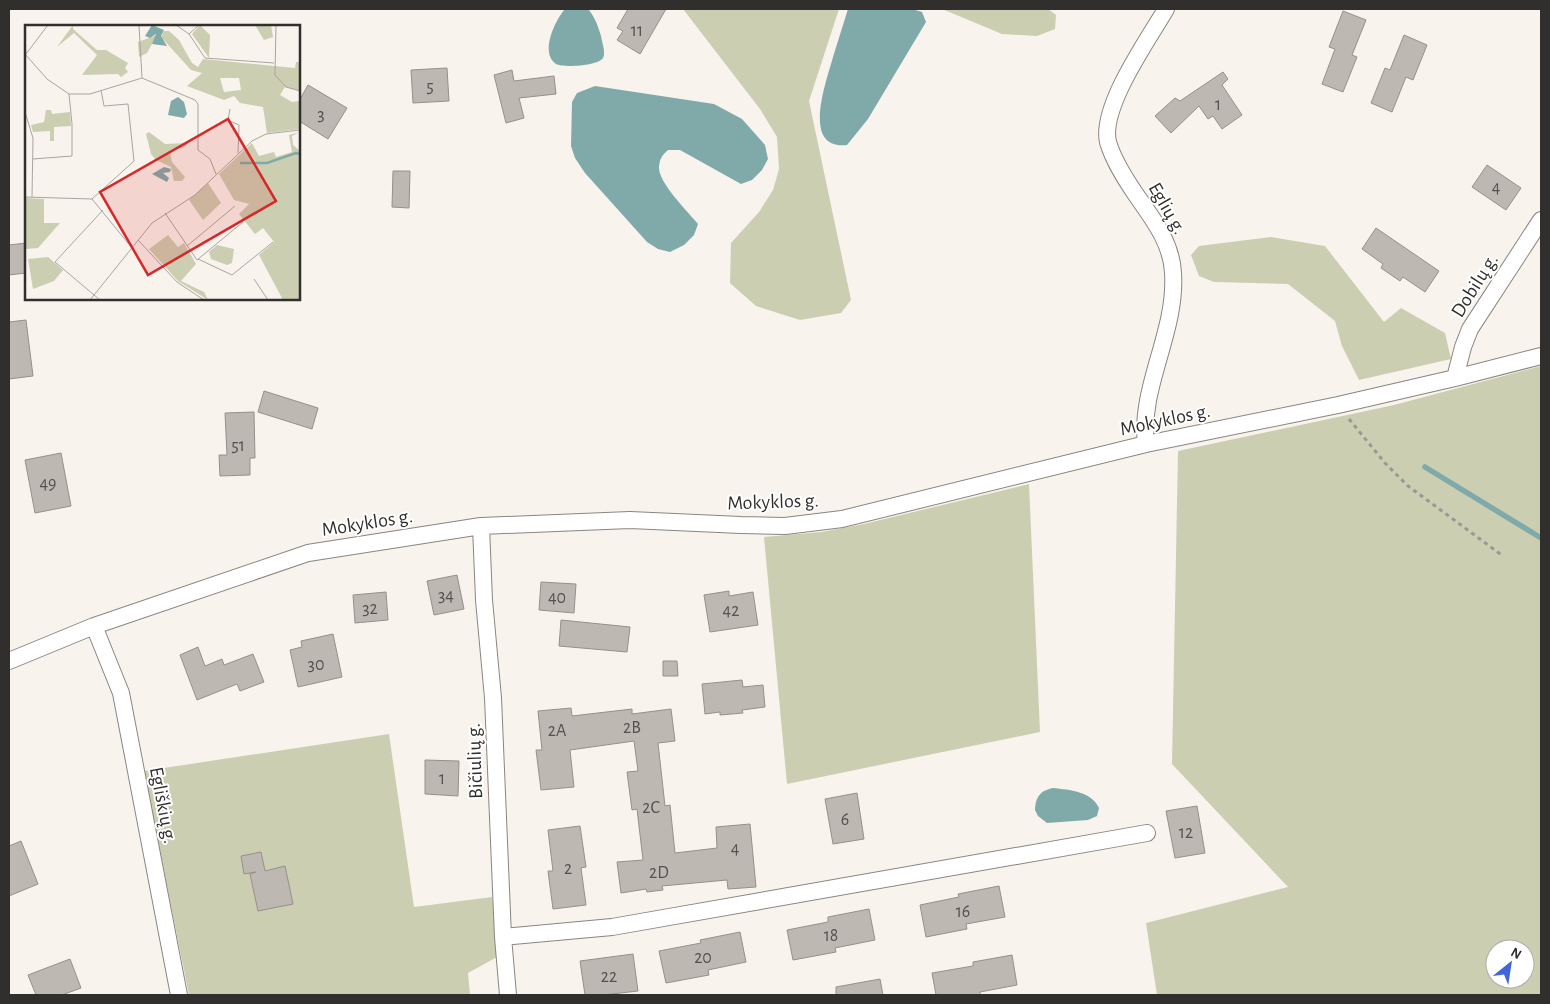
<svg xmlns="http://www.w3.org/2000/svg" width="1550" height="1004" font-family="'Alegreya Sans',sans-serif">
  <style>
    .green { fill: #cbceb1; fill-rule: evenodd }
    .water { fill: #80aaaa }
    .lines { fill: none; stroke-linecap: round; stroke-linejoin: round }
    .stream { stroke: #80aaaa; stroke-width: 5.5 }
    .building { fill: #beb8b2; stroke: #96908b }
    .minor-casing { stroke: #8b8580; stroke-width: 18 }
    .path { stroke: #9b9793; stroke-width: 3; stroke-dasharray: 4 4; stroke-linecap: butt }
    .minor { stroke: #fff; stroke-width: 16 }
    .labels { text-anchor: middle; stroke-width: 4; stroke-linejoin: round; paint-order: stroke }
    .number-label { font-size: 18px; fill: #54514e }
    .street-label { font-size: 20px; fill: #312f2d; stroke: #fff }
    .inset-river { fill: none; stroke: #80aaaa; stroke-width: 2.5 }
    .inset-road { fill: none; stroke: #a9a5a0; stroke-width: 1 }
    .view { fill: #d62828; fill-opacity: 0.15; stroke: #d62828; stroke-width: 2.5 }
    .inset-edge { fill: none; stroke: #312f2d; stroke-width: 2.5 }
  </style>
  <rect width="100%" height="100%" fill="#f9f3ed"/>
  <!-- green -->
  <path class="green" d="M683,9h156l-30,92 42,199 -10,13 -41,7 -44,-14 -26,-23 1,-40 28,-31 14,-22 6,-21 -2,-32 -17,-28z
    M942,9h106l8,6 -1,14 -18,7 -35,-2z
    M1271,237l54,9 59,76 17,-14 44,25 6,26 -92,21 -17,-34 -7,-25 -47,-37 -74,-2 -15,-6 -8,-21 8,-9z
    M1541,366v629h-384l-11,-72 142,-36 -116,-123 6,-313 216,-46zM1495,949h30v30h-30z
    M1029,484l11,248 -253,52 -23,-247 57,-5 43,-8z
    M389,734l25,173 78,-10 6,48 -1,12 -29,16 2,22h-281l-45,-224z"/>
  <!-- water -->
  <path class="water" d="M565,9h23c7,8 10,17 13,27 1,7 5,16 2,22 -5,8 -40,10 -47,6 -17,-11 0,-45 9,-55z
    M848,9h64l10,3 4,10 -58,97 -21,26c-47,5 -20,-65 -14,-88 5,-16 10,-32 15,-48z
    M595,86l119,18 28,15 23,26 3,14 -6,11 -10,10 -11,4 -61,-34h-12c-6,5 -9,10 -9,18 0,15 29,44 39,56l-4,11 -10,10 -14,7 -12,-3 -11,-7 -62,-69 -10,-15 -4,-12 1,-44 5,-9z
    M1053,788c17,2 38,3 46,20l-2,8 -9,4 -41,3 -9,-7 -3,-6c1,-14 5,-19 18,-22z"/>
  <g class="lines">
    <!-- stream -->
    <path class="stream" d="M1425,467l116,71"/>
  </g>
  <!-- building -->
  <path class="building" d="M628,9h38l-26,45 -23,-14 6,-9 -6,-3z
    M1343,11l23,9 -14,35 5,2 -14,35 -21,-8 13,-35 -6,-2z
    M1404,35l23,10 -14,35 -7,-3 -14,35 -21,-9 14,-35 5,2z
    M447,68l2,33 -36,2 -2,-33z
    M512,70l2,11 40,-5 2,18 -37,4 5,20 -18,5 -12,-48z
    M1223,72l5,7 -6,6 20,30 -20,14 -9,-13 -5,3 -9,-13 -28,27 -16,-17 20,-18 5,3z
    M308,85l39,23 -19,31 -29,-18v-20z
    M1487,165l34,23 -15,22 -34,-23z
    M393,171h17l-1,37 -17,-1z
    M1376,228l63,43 -14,21 -22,-15 -3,4 -19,-13 2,-4 -21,-15z
    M26,243v30l-17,2v-30z
    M26,320l7,56 -24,3v-57z
    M264,391l54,17 -6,21 -54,-17z
    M254,412l1,46h-5v17l-30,1 -1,-21h8l-2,-42z
    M61,453l10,53 -36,7 -10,-53z
    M457,575l7,34 -30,6 -7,-34z
    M541,582l35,2 -2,29 -35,-3z
    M729,591v5l24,-4 5,33 -48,7 -6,-37z
    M386,592l2,28 -33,3 -2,-28z
    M561,620l69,7 -3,25 -68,-6z
    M333,634l9,43 -44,10 -8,-37 12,-3 -1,-6z
    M198,647l7,19 17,-7 2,6 29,-11 11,28 -24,9 -3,-7 -40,16 -17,-45z
    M663,661h14l1,15h-15z
    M742,680l1,7 20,-2 2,22 -23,3 1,3 -23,2v-3l-15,2 -3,-30z
    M571,708l1,8 60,-7v5l39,-5 4,32 -17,2 7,63 5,-1 5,48 42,-5 -1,-21 34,-3 6,63 -28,2 -1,-9 -65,6 1,4 -16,2 -1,-3 -25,4 -4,-31 26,-2 -6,-51 -5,1 -5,-38 11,-1 -4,-30 -64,9 4,37 -33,3 -5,-40h6l-4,-39z
    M425,760l34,1 -1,35 -33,-2z
    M857,793l7,46 -31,5 -8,-45z
    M1197,806l8,47 -30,5 -9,-47z
    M580,826l6,41 -5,1 5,37 -33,4 -5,-38h5l-5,-41z
    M21,841l17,43 -29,12v-50z
    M261,852l4,19 20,-5 8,38 -35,7 -8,-37 6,-2 -12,2 -3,-18z
    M999,886l6,31 -39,7 1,5 -41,8 -6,-32 39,-8 -1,-3z
    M869,909l6,31 -40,8 1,4 -43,8 -6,-30 41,-8v-5z
    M740,932l6,30 -38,8 1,5 -43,8 -7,-32 42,-8 -1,-3z
    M633,954l5,37 -35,4h-18l-5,-34z
    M1012,955l5,30 -37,7v3h-44l-4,-22 41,-7v-4z
    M70,959l11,29 -19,7h-26l-8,-20z
    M880,979l3,16h-47v-8z"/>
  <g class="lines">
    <!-- minor casing -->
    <g class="minor-casing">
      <path id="minor" d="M1455,378l8,-31 7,-18 71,-109
        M1146,444c-7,-57 31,-112 27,-171 -1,-27 -17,-50 -32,-71 -12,-17 -27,-39 -33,-60 -8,-35 40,-102 58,-133
        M481,526l3,74 9,98 10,239 5,58
        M94,626l27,67 58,302
        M9,661l85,-35 214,-73 173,-27 149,-6 111,5 44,1 57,-7 304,-75 192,-39 117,-27 86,-22
        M503,937l109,-10 535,-94"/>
    </g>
    <!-- path -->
    <path class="path" d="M1349,419l36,44 23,23 95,70"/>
    <!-- minor -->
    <use href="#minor" class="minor"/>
  </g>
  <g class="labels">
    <!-- number labels -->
    <g class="number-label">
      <text x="637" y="36">11</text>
      <text x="430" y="92">5</text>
      <text x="1218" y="110">1</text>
      <text x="321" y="120">3</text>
      <text x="1496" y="193">4</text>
      <text x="238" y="451">51</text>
      <text x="48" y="489">49</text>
      <text x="446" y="601">34</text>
      <text x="557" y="603">40</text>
      <text x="370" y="614">32</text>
      <text x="731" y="616">42</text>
      <text x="316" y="670">30</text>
      <text x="632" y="733">2B</text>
      <text x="557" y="736">2A</text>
      <text x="442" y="784">1</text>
      <text x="651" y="813">2C</text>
      <text x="845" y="825">6</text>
      <text x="1186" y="838">12</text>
      <text x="735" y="854">4</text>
      <text x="568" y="874">2</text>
      <text x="659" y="878">2D</text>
      <text x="963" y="917">16</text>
      <text x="831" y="941">18</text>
      <text x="703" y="963">20</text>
      <text x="609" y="982">22</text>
    </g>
    <!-- street labels -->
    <g class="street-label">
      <text transform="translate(1168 208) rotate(60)" y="7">Eglių g.</text>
      <text transform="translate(1474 285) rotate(-58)" y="7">Dobilų g.</text>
      <text transform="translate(1165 419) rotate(-12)" y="7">Mokyklos g.</text>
      <text transform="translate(773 501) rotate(-2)" y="7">Mokyklos g.</text>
      <text transform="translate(367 522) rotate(-9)" y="7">Mokyklos g.</text>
      <text transform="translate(474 761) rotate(-92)" y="7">Bičiulių g.</text>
      <text transform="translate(164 805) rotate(79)" y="7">Egliškių g.</text>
    </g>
  </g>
  <!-- overview -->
  <g transform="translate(25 25)">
    <rect width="275" height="275" fill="#f9f3ed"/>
    <path d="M48,0v4l24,21h9l22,13 -3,5 3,4 -7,5 -3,-3 -36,1 15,-20 -23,-22 -17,14zM175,0l10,10 -1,23 -17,-24zM230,0h16l2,12 -9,3zM139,6h5l10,9 13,23 6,4 5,-8 92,9 1,-6h4v29l-15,-4 -5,8 12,7 8,-1v28l-33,4 -4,-26 -23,-4 -6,-7 -10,4 -37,-14 15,-13 -11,-3 -30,-33zM195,53h19l2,12 -17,2zM132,10l-10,18 -8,4 -1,-15zM21,85h5l1,4 18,-2 1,14 -17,1v14h-4v-10l-17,1 -2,-7 13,-3zM124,107l16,12 23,-1 -3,4 -15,4 2,11 13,15 -3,4h-8l-3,-14 -15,-7 -5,-6 -5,-20zM275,107l-8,4 1,9 7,6v149h-17l-24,-45 15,-13 -11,-14 -8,6 -16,-20 10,-10 -15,-4 -15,-26 33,-31 7,13 15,-4 2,5 16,-5 -3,-17zM183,158l13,20 -18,17 -14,-20zM0,173l19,1v24h16l-22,25 -12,1zM143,210l10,12 6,-4 12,21 -15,17 23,11 4,8 -30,-19 -29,-32zM192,220l17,4 -2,14 -5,2 -16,-6 -2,-7zM23,232l15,13 -9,11 -21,8 -5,-30z" fill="#cbceb1" fill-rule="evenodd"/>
    <path d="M127,0l12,5 -3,6 6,10 -15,-2 4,-10 -6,4 -5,-2zM153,72l6,5 3,12 -3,4 -16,-3 3,-14zM139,142l7,2 -1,3 -7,1 6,5 -2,4 -15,-8z" fill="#80aaaa"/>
    <path class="inset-river" d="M215,138h27l29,-10 4,1"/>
    <path class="inset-road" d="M114,0l3,53M151,0l13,9 10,-9M251,0l-1,50 11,12 14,4M164,9l16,24 69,5M0,29l22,25 22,15 3,30v32l-39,3M1,29l22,-29M44,69h21l52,-16 53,22 3,4v46l12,9 6,15M205,84l-2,11 11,5 -1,28M0,87l8,26 -1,59M0,172l67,2 40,49M67,174l42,-38 -6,-57 -24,2 -3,-16M140,188l32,47 46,-38M113,215l39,42 27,18M162,221l48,-40M173,234l34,16 41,-33M229,254l14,21M65,275l62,-77 43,-28 57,-54 14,-7 34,-4M75,275l-45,-38 48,-52"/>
    <path class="view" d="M203,94l48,82 -128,74 -48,-83z"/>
    <rect width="275" height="275" class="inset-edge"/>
  </g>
  <!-- border -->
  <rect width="1550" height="1004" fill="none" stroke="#312f2d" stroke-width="20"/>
  <!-- north arrow -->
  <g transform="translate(1510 964) rotate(30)"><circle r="24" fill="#ffffff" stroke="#adacab"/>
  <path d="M0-4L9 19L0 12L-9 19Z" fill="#4265d7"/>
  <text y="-8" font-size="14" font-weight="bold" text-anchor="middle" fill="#312f2d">N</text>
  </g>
</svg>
